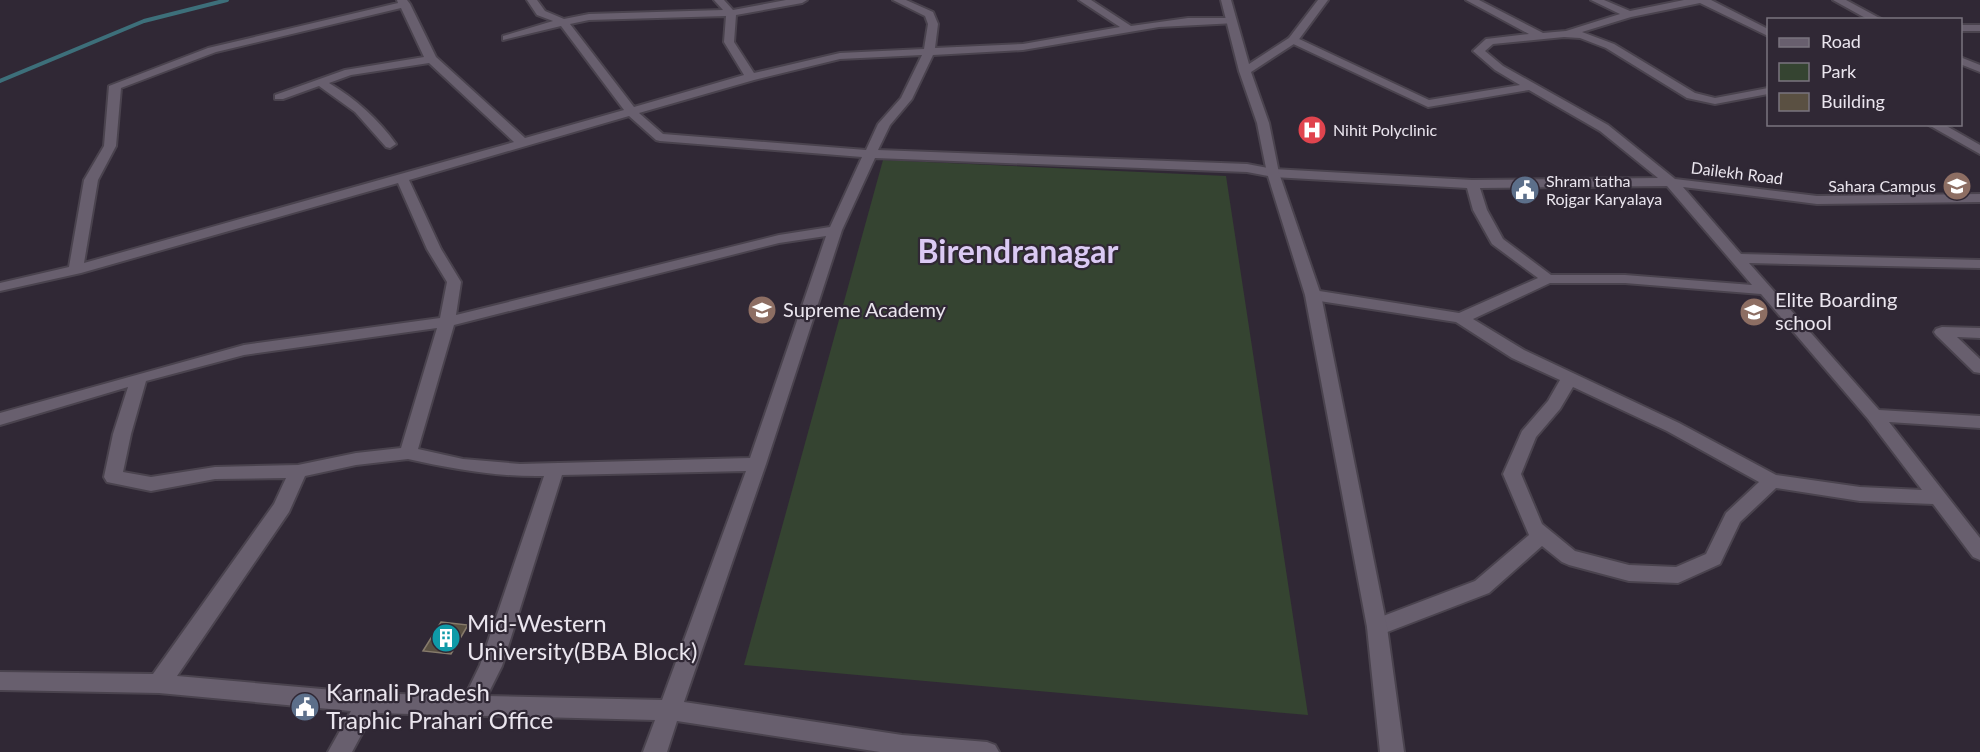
<svg xmlns="http://www.w3.org/2000/svg" width="1980" height="752" font-family="Lato,sans-serif">
  <style>
    .green { fill: #354431 }
    .lines { fill: none; stroke-linecap: round; stroke-linejoin: round }
    .stream { stroke: #3d6f7a; stroke-width: 4 }
    .building { fill: #5a5042; stroke: #867a6b; stroke-width: 1.5 }
    .minor-casing { stroke: #4a434e; stroke-width: 4 }
    .tertiary-casing { stroke: #4a434e; stroke-width: 4 }
    .minor { fill: #685f6e; fill-rule: evenodd }
    .tertiary { fill: #685f6e; fill-rule: evenodd }
    .labels { text-anchor: middle; stroke-width: 4.5; stroke-linejoin: round; paint-order: stroke }
    .far-poi-label { font-size: 16px; fill: #eae5ee; stroke: #302835; text-anchor: start }
    .far-street-label { font-size: 16px; fill: #eae5ee; stroke: #302835 }
    .poi-label { font-size: 20px; fill: #eae5ee; stroke: #302835; text-anchor: start }
    .near-poi-label { font-size: 24px; fill: #eae5ee; stroke: #302835; text-anchor: start }
    .town-label { font-size: 32px; font-weight: bold; fill: #dbcaf4; stroke: #302835 }
  </style>
  <rect width="100%" height="100%" fill="#302835"/>
  <!-- green -->
  <path class="green" d="M883,160l343,16 82,539 -564,-50z"/>
  <g class="lines">
    <!-- stream -->
    <path class="stream" d="M0,81l144,-60 83,-21"/>
  </g>
  <!-- building -->
  <path class="building" d="M441,622l27,3 -17,29 -28,-3z"/>
  <g class="lines">
    <!-- minor casing -->
    <g class="minor-casing">
      <path id="minor" d="M397,0h10l3,4 26,53 89,81 99,-28 -63,-84 -58,14v-4l50,-15 -16,-6 -10,-15h10l8,11 19,8 25,-5 134,-4 -9,-10h10l9,10 53,-10h21l-5,3 -66,12 -2,27 20,31 86,-20 84,-4 4,-25 -3,-8 -32,-16h13l27,12 5,12 -3,24 88,-4 97,-17 -41,-27h12l40,26 57,-8h44l4,1v4l-77,4 -136,23 -90,5 -21,44 -22,26 -12,25 369,14 26,5 199,11 186,-2 -58,-47 -71,-41 -101,17 -139,-65v-4h8l132,62 91,-15 -25,-15 -22,-19 13,-12 43,-5 -63,-34h13l64,33 23,-2 54,-17 -29,-14h13l26,11 54,-11h27l57,29v7l-68,-33 -69,14 -49,15 32,12 81,49 20,5 53,-10v6l-53,10 -28,-6 -81,-50 -26,-10 -16,-1 -71,7 -8,7 18,15 105,59 67,54 142,17 163,-2v8l-163,2 -134,-17 58,67 239,6v8l-231,-5 130,147 101,6v12l-91,-6 91,116v22l-7,-3 -40,-53 -73,-3 -84,-13 -36,34 -20,42 -42,19 -49,-2 -60,-16 -7,-3 -20,-16 -53,47 -112,43 -7,-3 -3,-6 3,-6 105,-40 54,-46 -26,-61 19,-43 26,-30 12,-21 -48,-22 -56,-36 -143,-22 -8,-5 8,-5 146,23 79,-35 -46,-34 -19,-34 -6,-22 -194,-11 -26,-5 -372,-14 -33,72 -76,234 -82,238 218,33 85,7 8,3 4,7h-119l-203,-31 -10,31h-24l12,-32 -282,-7 -21,39h-24l23,-41 -192,-18 -159,-3v-18l153,2 121,-170 12,-26 -71,1 -64,12 -44,-9 -3,-5 9,-43 15,-47 -128,38v-12l244,-68 196,-27 7,-36 -20,-33 -29,-66 -317,90 -81,18v-8l69,-16 15,-87 20,-34 5,-60 99,-38 190,-45zM401,8l23,49 -79,13 -70,25v4h8l36,-13 36,26 31,35 4,1 6,-4c-18,-25 -40,-45 -67,-61l22,-8 78,-12 85,79 -430,121 14,-83 18,-34 5,-58 95,-36zM726,16l-2,26 20,33 -110,32 -64,-83 19,-4zM922,55l-21,43 -23,26 -12,26 -203,-16 -24,-21 115,-33 86,-21zM629,116l27,24 4,1 202,16 -32,70 -51,8 -323,80 5,-33 -20,-33 -32,-69zM1667,186l85,99 -127,-10h-74l-48,-36 -16,-29 -7,-22zM826,236l-76,222 -230,6 -57,-5 -45,-10 36,-124 325,-82zM1550,283h75l136,11 107,125 54,71 -62,-3 -84,-12 -97,-52 -155,-73 -51,-31zM437,328l-36,120 -45,5 -58,12 -83,2 -64,10 -28,-5 8,-38 15,-53 98,-26zM1573,387l94,44 92,51 -33,31 -20,41 -30,13 -47,-2 -54,-14 -33,-27 -21,-50 15,-37 24,-28zM408,459c45,10 89,18 136,17l-64,189 -15,31 -98,-3 -190,-17 112,-164 16,-36 51,-11zM746,471l-84,229 -175,-4 15,-30 60,-191z
        M1833,0h13l37,20h-14z
        M1960,25h20v6h-20z
        M1960,57l20,8v7l-20,-8z
        M1927,124h16l37,21v9z
        M1942,327l38,1v10l-23,-1 23,22v14l-6,-1 -38,-37 -2,-3 2,-3z"/>
    </g>
    <!-- tertiary casing -->
    <g class="tertiary-casing">
      <path id="tertiary" d="M1221,0h10l18,64 40,-26 29,-38h10l-31,42 -46,30 18,51 10,50 42,122 66,332 17,125h-24l-13,-125 -62,-332 -38,-122 -10,-50 -18,-52z"/>
    </g>
    <!-- minor -->
    <use href="#minor" class="minor"/>
    <!-- tertiary -->
    <use href="#tertiary" class="tertiary"/>
  </g>
  <!-- icons -->
  <defs>
    <g id="hospital-disc" transform="scale(1.5)"><circle r="9.5" fill="#e0444e" stroke="#302835"/><path d="M-5-5h3v3.5h4V-5h3V5h-3V1.5h-4V5h-3Z" fill="#fff"/></g>
    <g id="university-disc" transform="scale(1.5)"><circle r="9.5" fill="#8d6e63" stroke="#302835"/><path d="M0-5L7-2L0 1L-7-2ZM-4 1L0 2.5L4 1V4Q0 6-4 4Z" fill="#fff"/></g>
    <g id="civic-disc" transform="scale(1.5)"><circle r="9.5" fill="#5c6f8a" stroke="#302835"/><path d="M-.6-6.5H3V-4.5H.6V-3L4-1V1h2V6H-6V1h2V-1L-.6-3ZM-1.2 2.5V6h2.4V2.5Z" fill="#fff"/></g>
    <g id="school-disc" transform="scale(1.5)"><circle r="9.5" fill="#8d6e63" stroke="#302835"/><path d="M0-5L7-2L0 1L-7-2ZM-4 1L0 2.5L4 1V4Q0 6-4 4Z" fill="#fff"/></g>
    <g id="building-disc" transform="scale(1.5)"><circle r="9.5" fill="#0f9aa8" stroke="#302835"/><path d="M-4-6H4V6H1V3H-1V6H-4ZM-2.5-4.3h1.7v1.8h-1.7ZM.8-4.3h1.7v1.8H.8ZM-2.5-1h1.7V.8h-1.7ZM.8-1h1.7V.8H.8Z" fill="#fff"/></g>
  </defs>
  <g fill-rule="evenodd">
    <use href="#hospital-disc" x="1312" y="130"/>
    <use href="#university-disc" x="1957" y="186"/>
    <use href="#civic-disc" x="1525" y="190"/>
    <use href="#school-disc" x="762" y="310"/>
    <use href="#school-disc" x="1754" y="312"/>
    <use href="#building-disc" x="446" y="638"/>
    <use href="#civic-disc" x="305" y="707"/>
  </g>
  <g class="labels">
    <!-- far-poi labels -->
    <g class="far-poi-label">
      <text x="1333" y="136">Nihit Polyclinic</text>
      <text x="1546" y="187">Shram tatha<tspan x="1546" dy="18">Rojgar Karyalaya</tspan></text>
      <text x="1936" y="192" text-anchor="end">Sahara Campus</text>
    </g>
    <!-- far-street labels -->
    <g class="far-street-label">
      <text transform="translate(1737 173) rotate(7)" y="6">Dailekh Road</text>
    </g>
    <!-- poi labels -->
    <g class="poi-label">
      <text x="1775" y="307">Elite Boarding<tspan x="1775" dy="23">school</tspan></text>
      <text x="783" y="317">Supreme Academy</text>
    </g>
    <!-- near-poi labels -->
    <g class="near-poi-label">
      <text x="467" y="632">Mid-Western<tspan x="467" dy="28">University(BBA Block)</tspan></text>
      <text x="326" y="701">Karnali Pradesh<tspan x="326" dy="28">Traphic Prahari Office</tspan></text>
    </g>
    <!-- town labels -->
    <g class="town-label">
      <text x="1018" y="263">Birendranagar</text>
    </g>
  </g>
  <!-- legend -->
  <rect x="1767" y="18" width="195" height="108" fill="#302835" stroke="#7a747f" stroke-width="1.5"/>
  <rect x="1779" y="38" width="30" height="9" fill="#685f6e" stroke="#7a747f" stroke-width="1.5"/>
  <text x="1821" y="48" font-size="18" fill="#eae5ee">Road</text>
  <rect x="1779" y="63" width="30" height="18" fill="#354431" stroke="#7a747f" stroke-width="1.5"/>
  <text x="1821" y="78" font-size="18" fill="#eae5ee">Park</text>
  <rect x="1779" y="93" width="30" height="18" fill="#5a5042" stroke="#7a747f" stroke-width="1.5"/>
  <text x="1821" y="108" font-size="18" fill="#eae5ee">Building</text>
</svg>
